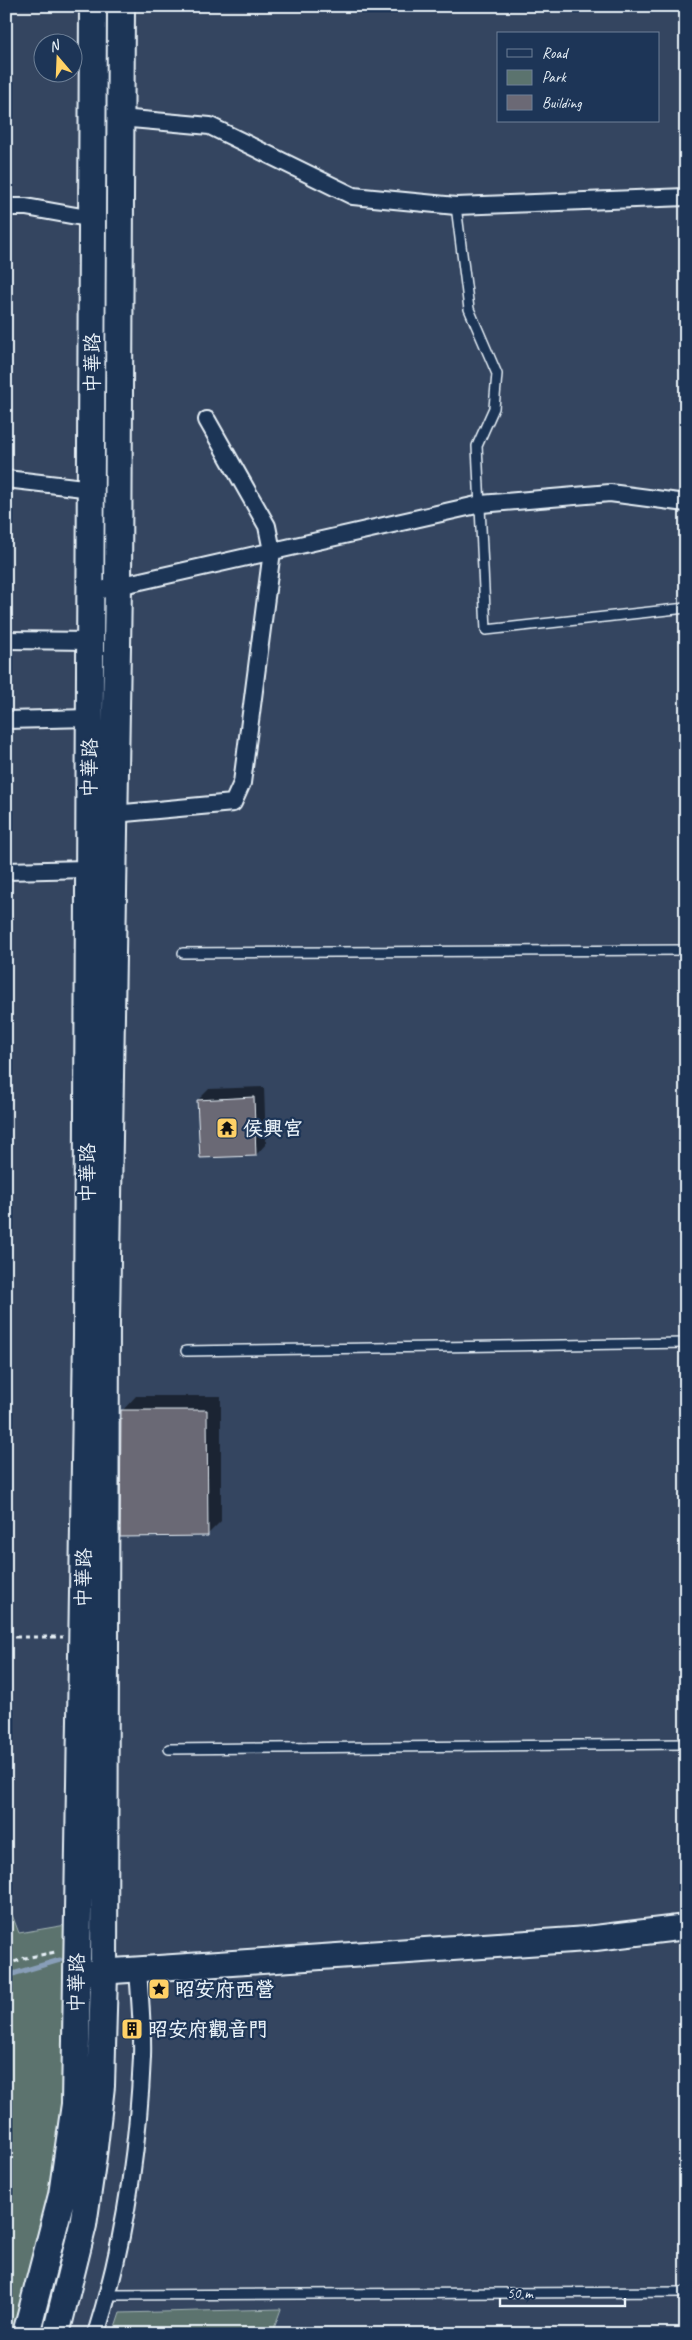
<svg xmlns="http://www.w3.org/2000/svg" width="692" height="2340" font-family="Caveat,'LXGW WenKai TC',sans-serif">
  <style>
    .green { fill: #5b736e; stroke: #a2b2b3 }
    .water { fill: #48678d; stroke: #889eb8 }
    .shadow { fill: #0007 }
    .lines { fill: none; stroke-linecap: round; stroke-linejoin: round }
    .stream { stroke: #889eb8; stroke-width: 5 }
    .building { fill: #6b6975; stroke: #e8f1f8 }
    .lane-casing { stroke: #e8f1f8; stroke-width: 12 }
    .street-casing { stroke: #e8f1f8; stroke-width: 20 }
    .secondary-casing { stroke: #e8f1f8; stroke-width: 28 }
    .primary-casing { stroke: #e8f1f8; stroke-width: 30 }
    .path { stroke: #e8f1f8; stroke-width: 3; stroke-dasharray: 5 4; stroke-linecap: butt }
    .lane { stroke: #1d3557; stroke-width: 9 }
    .street { stroke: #1d3557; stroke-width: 16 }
    .secondary { stroke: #1d3557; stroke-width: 24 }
    .primary { stroke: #1d3557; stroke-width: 26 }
    .labels { text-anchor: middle; stroke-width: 4.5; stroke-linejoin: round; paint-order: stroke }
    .street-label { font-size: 20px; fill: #e8f1f8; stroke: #1d3557 }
    .poi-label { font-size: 20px; font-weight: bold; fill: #e8f1f8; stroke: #1d3557; text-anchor: start }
  </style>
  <rect width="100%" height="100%" fill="#344560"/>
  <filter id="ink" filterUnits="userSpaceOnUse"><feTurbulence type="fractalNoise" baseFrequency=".02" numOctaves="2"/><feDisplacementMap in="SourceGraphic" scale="10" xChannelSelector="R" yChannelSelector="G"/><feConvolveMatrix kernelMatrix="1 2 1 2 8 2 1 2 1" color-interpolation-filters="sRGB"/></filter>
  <g filter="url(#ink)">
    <!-- green -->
    <path class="green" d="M6,1899l13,34 47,-8 -2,185 -21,126 -28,98h-9z
      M281,2309l-9,25h-159l7,-21z"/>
    <!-- water -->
    <path class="water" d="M6,1870l7,30 -6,4h-1z"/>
    <!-- shadow -->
    <path class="shadow" d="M264,1087l2,57 -10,11 -58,-55 11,-11z
      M136,1396h85v125l-14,14 -85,-124z"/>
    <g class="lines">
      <!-- stream -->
      <path class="stream" d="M6,1978l10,-5 44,-13"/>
    </g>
    <!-- building -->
    <path class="building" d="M254,1097l2,59 -56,2 -3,-58z
      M121,1410h86l1,126 -88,1z"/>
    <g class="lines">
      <!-- lane casing -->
      <g class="lane-casing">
        <path id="lane" d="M456,206l13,103 28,65 -3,34 -17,38 9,184 200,-22
          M183,953l503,-3
          M186,1351l500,-8
          M169,1749l517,-5
          M108,2295l578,-3"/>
      </g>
      <!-- street casing -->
      <g class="street-casing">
        <path id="street" d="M120,118l90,8 143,70 103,10 230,-9
          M6,210l2,-3h18l67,12
          M6,479l86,10
          M92,592l389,-88 129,-11 76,10
          M6,640l85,1
          M6,720l84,-2
          M114,814l119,-11 9,-20 30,-232 -5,-25 -60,-106
          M6,871l81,-2
          M96,2334c28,-89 42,-183 46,-277 1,-28 -2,-58 -4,-87"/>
      </g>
      <!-- secondary casing -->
      <g class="secondary-casing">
        <path id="secondary" d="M84,1973l503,-34 99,-12"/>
      </g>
      <!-- primary casing -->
      <g class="primary-casing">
        <path id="primary" d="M26,2334l36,-139 13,-91 12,-768 6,-1330
          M56,2334l27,-109 10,-69 8,-70 3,-113 2,-652 12,-735 3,-580"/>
      </g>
      <!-- path -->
      <path class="path" d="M6,1637h57
        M6,1965l19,-7 31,-6"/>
      <!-- lane -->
      <use href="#lane" class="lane"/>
      <!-- street -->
      <use href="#street" class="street"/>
      <!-- secondary -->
      <use href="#secondary" class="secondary"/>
      <!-- primary -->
      <use href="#primary" class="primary"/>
    </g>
  </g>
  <!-- icons -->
  <defs>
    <g id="temple-square" transform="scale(1.125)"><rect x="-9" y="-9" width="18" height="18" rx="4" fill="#ffd166" stroke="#1d3557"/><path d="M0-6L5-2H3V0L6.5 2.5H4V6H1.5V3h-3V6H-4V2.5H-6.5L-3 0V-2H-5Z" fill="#111"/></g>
    <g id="sight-square" transform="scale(1.125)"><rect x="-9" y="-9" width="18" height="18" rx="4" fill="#ffd166" stroke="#1d3557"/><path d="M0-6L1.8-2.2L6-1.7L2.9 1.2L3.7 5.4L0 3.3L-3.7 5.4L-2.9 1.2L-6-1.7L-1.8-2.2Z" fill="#111"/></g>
    <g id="building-square" transform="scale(1.125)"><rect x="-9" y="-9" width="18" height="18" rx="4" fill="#ffd166" stroke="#1d3557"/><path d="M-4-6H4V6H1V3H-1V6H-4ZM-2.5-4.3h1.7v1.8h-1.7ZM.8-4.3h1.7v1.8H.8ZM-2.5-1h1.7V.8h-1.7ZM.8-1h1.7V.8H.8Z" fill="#111"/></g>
  </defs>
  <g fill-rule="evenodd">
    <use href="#temple-square" x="227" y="1128"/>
    <use href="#sight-square" x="159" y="1989"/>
    <use href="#building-square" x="132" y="2029"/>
  </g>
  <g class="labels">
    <!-- street labels -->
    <g class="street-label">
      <text transform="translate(92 363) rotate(-90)" y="7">中華路</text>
      <text transform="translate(89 768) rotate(-89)" y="7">中華路</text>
      <text transform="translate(87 1173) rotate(-90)" y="7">中華路</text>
      <text transform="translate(83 1578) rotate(-89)" y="7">中華路</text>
      <text transform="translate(76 1983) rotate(-89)" y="7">中華路</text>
    </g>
    <!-- poi labels -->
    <g class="poi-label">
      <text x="243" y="1135">侯興宮</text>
      <text x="175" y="1996">昭安府西營</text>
      <text x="148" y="2036">昭安府觀音門</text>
    </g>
  </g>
  <!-- margin -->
  <rect width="692" height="2340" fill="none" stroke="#1d3557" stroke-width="25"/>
  <rect x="12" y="12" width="667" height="2315" fill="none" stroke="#e8f1f8" stroke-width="2" filter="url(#ink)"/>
  <!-- legend -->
  <rect x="497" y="32" width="162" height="90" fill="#1d3557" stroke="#6e8097"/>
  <rect x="507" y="49" width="25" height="8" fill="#1d3557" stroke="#6e8097"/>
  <text x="542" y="58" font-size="15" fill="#e8f1f8">Road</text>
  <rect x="507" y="70" width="25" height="15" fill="#5b736e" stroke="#6e8097"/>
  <text x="542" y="82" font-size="15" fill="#e8f1f8">Park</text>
  <rect x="507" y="95" width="25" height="15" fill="#6b6975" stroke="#6e8097"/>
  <text x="542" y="108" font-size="15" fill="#e8f1f8">Building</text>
  <!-- north arrow -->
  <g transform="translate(58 58) rotate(341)"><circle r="24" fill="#1d3557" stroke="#6e8097"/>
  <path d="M0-4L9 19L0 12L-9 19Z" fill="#ffd166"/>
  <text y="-8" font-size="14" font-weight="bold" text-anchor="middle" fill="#e8f1f8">N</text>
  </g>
  <!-- scale -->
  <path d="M500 2298v8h125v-8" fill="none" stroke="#e8f1f8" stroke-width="2.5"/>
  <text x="507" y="2298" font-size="15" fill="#e8f1f8" stroke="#1d3557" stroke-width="4" paint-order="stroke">50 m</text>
</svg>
